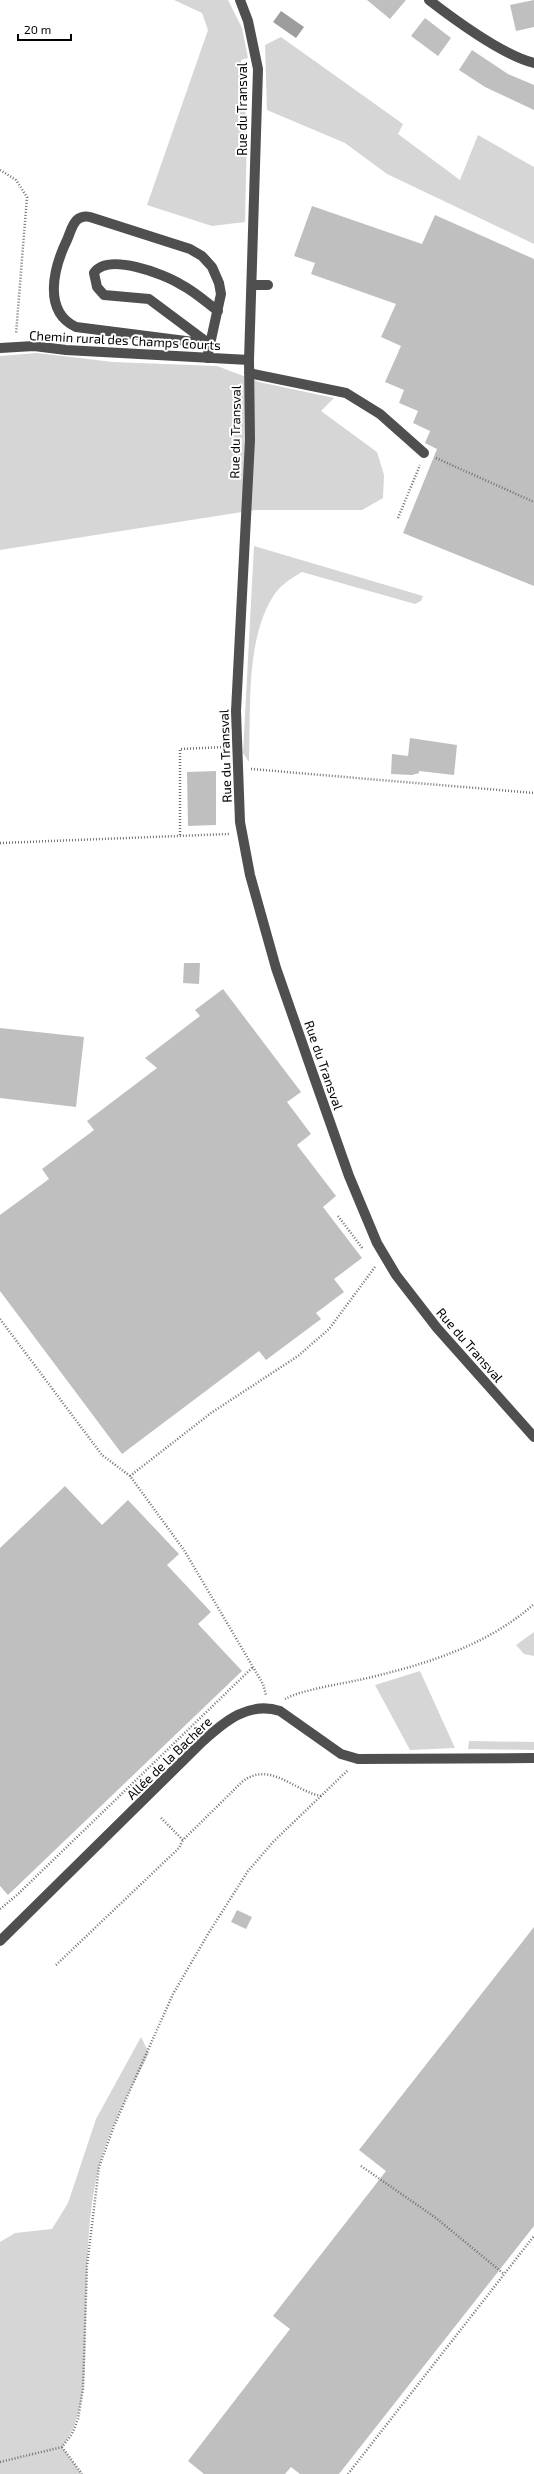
<svg xmlns="http://www.w3.org/2000/svg" width="534" height="2474" font-family="'Exo 2',sans-serif">
  <style>
    .green { fill: #d6d6d6 }
    .water { fill: #9d9d9d }
    .building { fill: #bfbfbf }
    .lines { fill: none; stroke-linecap: round; stroke-linejoin: round }
    .path { stroke: #717171; stroke-width: 2.5; stroke-dasharray: 1 2; stroke-linecap: butt }
    .minor { stroke: #4f4f4f; stroke-width: 10 }
    .labels { text-anchor: middle; stroke-width: 4; stroke-linejoin: round; paint-order: stroke }
    .street-label { font-size: 13px; fill: #000; stroke: #fff }
  </style>
  <rect width="100%" height="100%" fill="#fff"/>
  <!-- green -->
  <path class="green" d="M174,0h54l14,28 6,30 -7,2 6,71 -2,91 -33,4 -65,-21 61,-175 -6,-17z
    M281,37l122,87 -5,10 62,46 18,-45 56,32v77l-147,-70 -42,-31 -78,-33 -2,-65z
    M37,353l76,9 104,4 42,16 75,16 -13,13 56,41 7,23 -1,23 -21,12h-107l-255,40v-194z
    M254,546l169,50 -2,5 -6,3 -113,-32c-10,6 -22,13 -28,23 -29,44 -23,116 -25,167l-6,-9z
    M534,1632v24l-10,-2 -8,-9z
    M420,1671l35,77 -45,2 -35,-65z
    M469,1741l65,1v8l-66,-1z
    M141,2037l8,16c-18,37 -40,74 -50,114 -12,46 -12,101 -13,148 -2,44 4,95 -24,132l20,27h-82v-232l15,-9 37,-4 16,-26 28,-84z"/>
  <!-- water -->
  <path class="water" d="M281,11l23,16 -8,11 -23,-16z"/>
  <!-- building -->
  <path class="building" d="M367,0h39l-16,19z
    M534,0v27l-18,4 -6,-26z
    M425,18l26,20 -13,18 -27,-20z
    M472,50l36,24 26,11v25l-49,-23 -26,-17z
    M312,206l110,38 13,-29 99,44v327l-131,-53 34,-84 -12,-6 5,-12 -17,-8 5,-12 -19,-8 5,-13 -19,-8 16,-36 -20,-9 15,-33 -85,-30 4,-11 -21,-7z
    M410,738l47,7 -3,30 -35,-4v2l-7,2 -21,-1 1,-20 16,2z
    M216,771v54l-28,1 -1,-54z
    M184,963h16l-1,21 -16,-1z
    M223,989l78,103 -14,10 24,32 -14,11 39,51 -13,11 39,51 -28,21 10,13 -28,21 5,6 -55,41 -7,-9 -137,103 -122,-163v-76l49,-36 -7,-10 52,-39 -7,-9 70,-53 -12,-10 55,-42 -5,-6z
    M0,1028l84,9 -8,70 -76,-9z
    M65,1486l37,39 26,-25 51,54 -12,11 44,47 -13,12 44,47 -234,224 -8,-9v-338z
    M237,1910l15,7 -6,12 -15,-7z
    M534,1927v299l-195,248h-39l-9,-7 -6,7h-81l-16,-13 102,-132 -17,-13 113,-145 -27,-21z"/>
  <g class="lines">
    <!-- path -->
    <path class="path" d="M0,170l16,10 11,17 -11,137
      M436,458l98,44
      M398,518l22,-53
      M251,769l283,24
      M180,835v-86l45,-2
      M0,843l229,-9
      M338,1216l25,33
      M0,1319l102,136 28,21 54,74 79,134 3,11
      M130,1476l81,-63 87,-57 31,-27 46,-62
      M285,1699c16,-9 55,-15 74,-19 61,-14 127,-33 175,-76
      M161,1818l22,22 59,-58c27,-22 52,9 79,14
      M0,1909l17,-14 236,-228
      M56,1965l123,-117 4,-8
      M361,2166l75,52 68,56
      M62,2447l20,27
      M0,2462l62,-15 10,-13 6,-15 5,-30 4,-123 12,-99 15,-41 59,-132 35,-60 40,-63 26,-30 74,-71
      M348,2474l186,-238"/>
    <!-- minor -->
    <path class="minor" d="M240,0l8,21 10,48 -9,291 1,80 -14,271 4,111 10,53 26,93 38,109 35,99 28,67 19,32 41,53 97,109
      M429,0c26,20 73,55 105,63
      M252,285h16
      M208,343l-59,-44 -45,-4 -7,-8 -3,-14c13,-21 70,1 86,11 14,7 26,18 38,27
      M0,348l34,-2 32,4 183,10
      M207,358l14,-64 -2,-11 -7,-16 -10,-11 -12,-7 -100,-32c-4,-1 -8,-1 -12,2 -6,4 -8,15 -11,21 -13,27 -25,71 9,87l133,17
      M249,373l97,20 34,21 44,39
      M0,1941l203,-200c22,-20 46,-40 77,-30l61,43 17,5 176,-1"/>
  </g>
  <g class="labels">
    <!-- street labels -->
    <g class="street-label">
      <text transform="translate(242 109) rotate(-90)" y="5">Rue du Transval</text>
      <text transform="translate(125 340) rotate(3)" y="5">Chemin rural des Champs Courts</text>
      <text transform="translate(235 432) rotate(-89)" y="5">Rue du Transval</text>
      <text transform="translate(225 756) rotate(-92)" y="5">Rue du Transval</text>
      <text transform="translate(324 1065) rotate(71)" y="5">Rue du Transval</text>
      <text transform="translate(470 1345) rotate(49)" y="5">Rue du Transval</text>
      <text transform="translate(169 1758) rotate(-44)" y="5">Allée de la Bachère</text>
    </g>
  </g>
  <!-- scale -->
  <path d="M18 34v6h53v-6" fill="none" stroke="#000000" stroke-width="2"/>
  <text x="24" y="34" font-size="12" fill="#000000" stroke="#ffffff" stroke-width="3" paint-order="stroke">20 m</text>
</svg>
